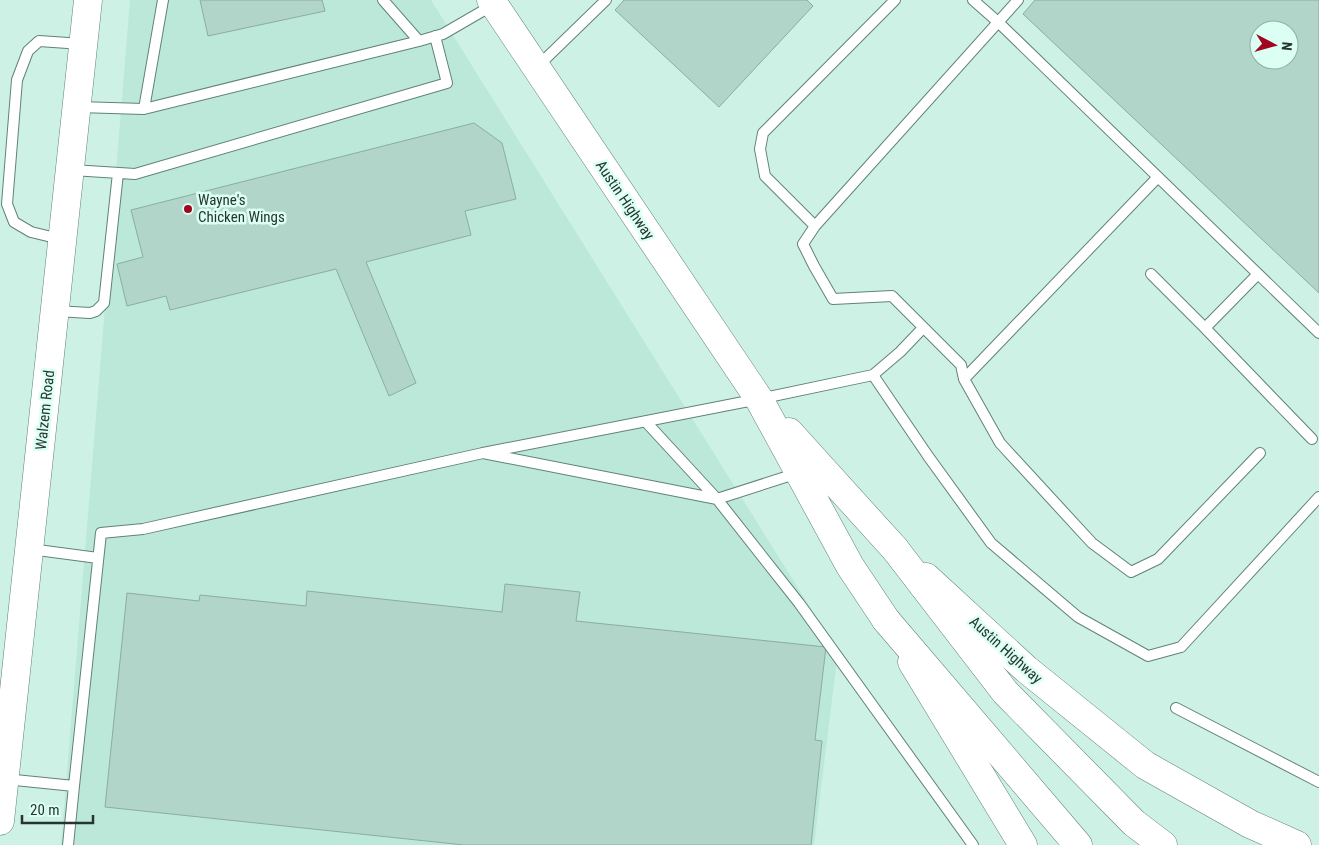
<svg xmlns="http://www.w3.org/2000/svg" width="1319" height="845" font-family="'Roboto Condensed',sans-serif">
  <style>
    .built { fill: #bce8da }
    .building { fill: #b2d5c9; stroke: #8baca1; fill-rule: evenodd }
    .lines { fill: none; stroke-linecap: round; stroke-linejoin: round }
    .lane-casing { stroke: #618277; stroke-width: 12 }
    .secondary-casing { stroke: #618277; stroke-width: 29 }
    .primary-casing { stroke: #618277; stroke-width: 29 }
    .highway-casing { stroke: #618277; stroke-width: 29 }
    .lane { stroke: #fff; stroke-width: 10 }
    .secondary { stroke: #fff; stroke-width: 28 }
    .primary { stroke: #fff; stroke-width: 28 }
    .highway { stroke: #fff; stroke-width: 28 }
    .poi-dot { fill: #a2051f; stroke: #dbfff3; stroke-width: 2 }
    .labels { text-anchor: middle; stroke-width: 5; stroke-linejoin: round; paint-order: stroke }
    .poi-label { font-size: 15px; fill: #273531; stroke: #dbfff3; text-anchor: start }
    .street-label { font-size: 15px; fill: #273531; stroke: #dbfff3 }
  </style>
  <rect width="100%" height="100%" fill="#cef1e6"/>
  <!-- built -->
  <path class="built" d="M130,0h301l407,652 -24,193h-753z"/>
  <!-- building -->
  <path class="building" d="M200,0h122l3,11 -117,25z
    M624,0h183l6,6 -94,101 -104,-97z
    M1035,0h284v293l-296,-279zM1259,30h30v30h-30z
    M474,123l28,20 14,56 -51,12 6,24 -105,27 50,121 -27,13 -53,-127 -166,41 -4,-14 -39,10 -10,-42 26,-7 -12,-47z
    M505,584l75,8 -4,29 250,26 -11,93 7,1 -11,104h-347l-359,-38 22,-214 72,8 1,-6 106,11 1,-15 195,21z"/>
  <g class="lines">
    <!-- lane casing -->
    <g class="lane-casing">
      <path id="lane" d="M383,0l36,41
        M973,0l25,22 321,311
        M1018,0l-203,226 -12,18 11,22 19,33 59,-3 69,69 3,14 194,-202
        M537,67l69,-67
        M78,107l66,2 275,-68 24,-7 50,-29
        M144,109l19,-109
        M72,170l63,4 312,-91 -12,-47
        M815,226l-50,-50 -5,-27 3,-16 132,-133
        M60,239l-29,-7 -17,-10 -7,-18 10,-124 11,-29 11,-10 43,3
        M1151,274l54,54
        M1258,274l-53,54 107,111
        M56,311l34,2 6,-2 8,-8 14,-130
        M873,375l55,81 63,87 87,74 70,39 33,-9 138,-150
        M964,379l36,64 92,100 39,29 27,-13 102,-106
        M646,422l71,77 82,104 174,242
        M798,473l-81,26 -234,-46 276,-54 114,-24 27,-23 23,-24
        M30,549l68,9
        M1176,708l143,74
        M5,779l69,7 -6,59
        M74,786l27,-253 42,-4 340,-76"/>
    </g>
    <!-- secondary casing -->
    <g class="secondary-casing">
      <path id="secondary" d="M926,577l100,92 119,96 105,59 47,21
        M912,662l111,183
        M0,821l88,-821"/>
    </g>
    <!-- primary casing -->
    <g class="primary-casing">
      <path id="primary" d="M491,0l268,399 91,167 36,54
        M789,432l106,117"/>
    </g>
    <!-- highway casing -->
    <g class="highway-casing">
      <path id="highway" d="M895,549l110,143 129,131 29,22
        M886,620l192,225"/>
    </g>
    <!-- lane -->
    <use href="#lane" class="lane"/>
    <!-- secondary -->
    <use href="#secondary" class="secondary"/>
    <!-- primary -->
    <use href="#primary" class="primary"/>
    <!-- highway -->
    <use href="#highway" class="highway"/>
  </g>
  <!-- markers -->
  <circle class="poi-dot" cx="188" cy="209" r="5"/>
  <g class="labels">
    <!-- poi labels -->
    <g class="poi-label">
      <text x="198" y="205">Wayne's<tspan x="198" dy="17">Chicken Wings</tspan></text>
    </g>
    <!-- street labels -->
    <g class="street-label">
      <text transform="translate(625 200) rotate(56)" y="5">Austin Highway</text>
      <text transform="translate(45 410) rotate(-84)" y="5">Walzem Road</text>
      <text transform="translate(1006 650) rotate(42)" y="5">Austin Highway</text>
    </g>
  </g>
  <!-- north arrow -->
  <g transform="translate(1274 45) rotate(96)"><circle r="24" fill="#dbfff3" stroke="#93aea5"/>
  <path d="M0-4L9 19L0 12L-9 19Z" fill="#a2051f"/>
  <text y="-8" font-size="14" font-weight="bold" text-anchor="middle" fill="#273531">N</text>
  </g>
  <!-- scale -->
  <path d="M22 815v8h71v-8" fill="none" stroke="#273531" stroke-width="2.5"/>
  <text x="30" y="815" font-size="15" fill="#273531" stroke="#dbfff3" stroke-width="4" paint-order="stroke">20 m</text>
</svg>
